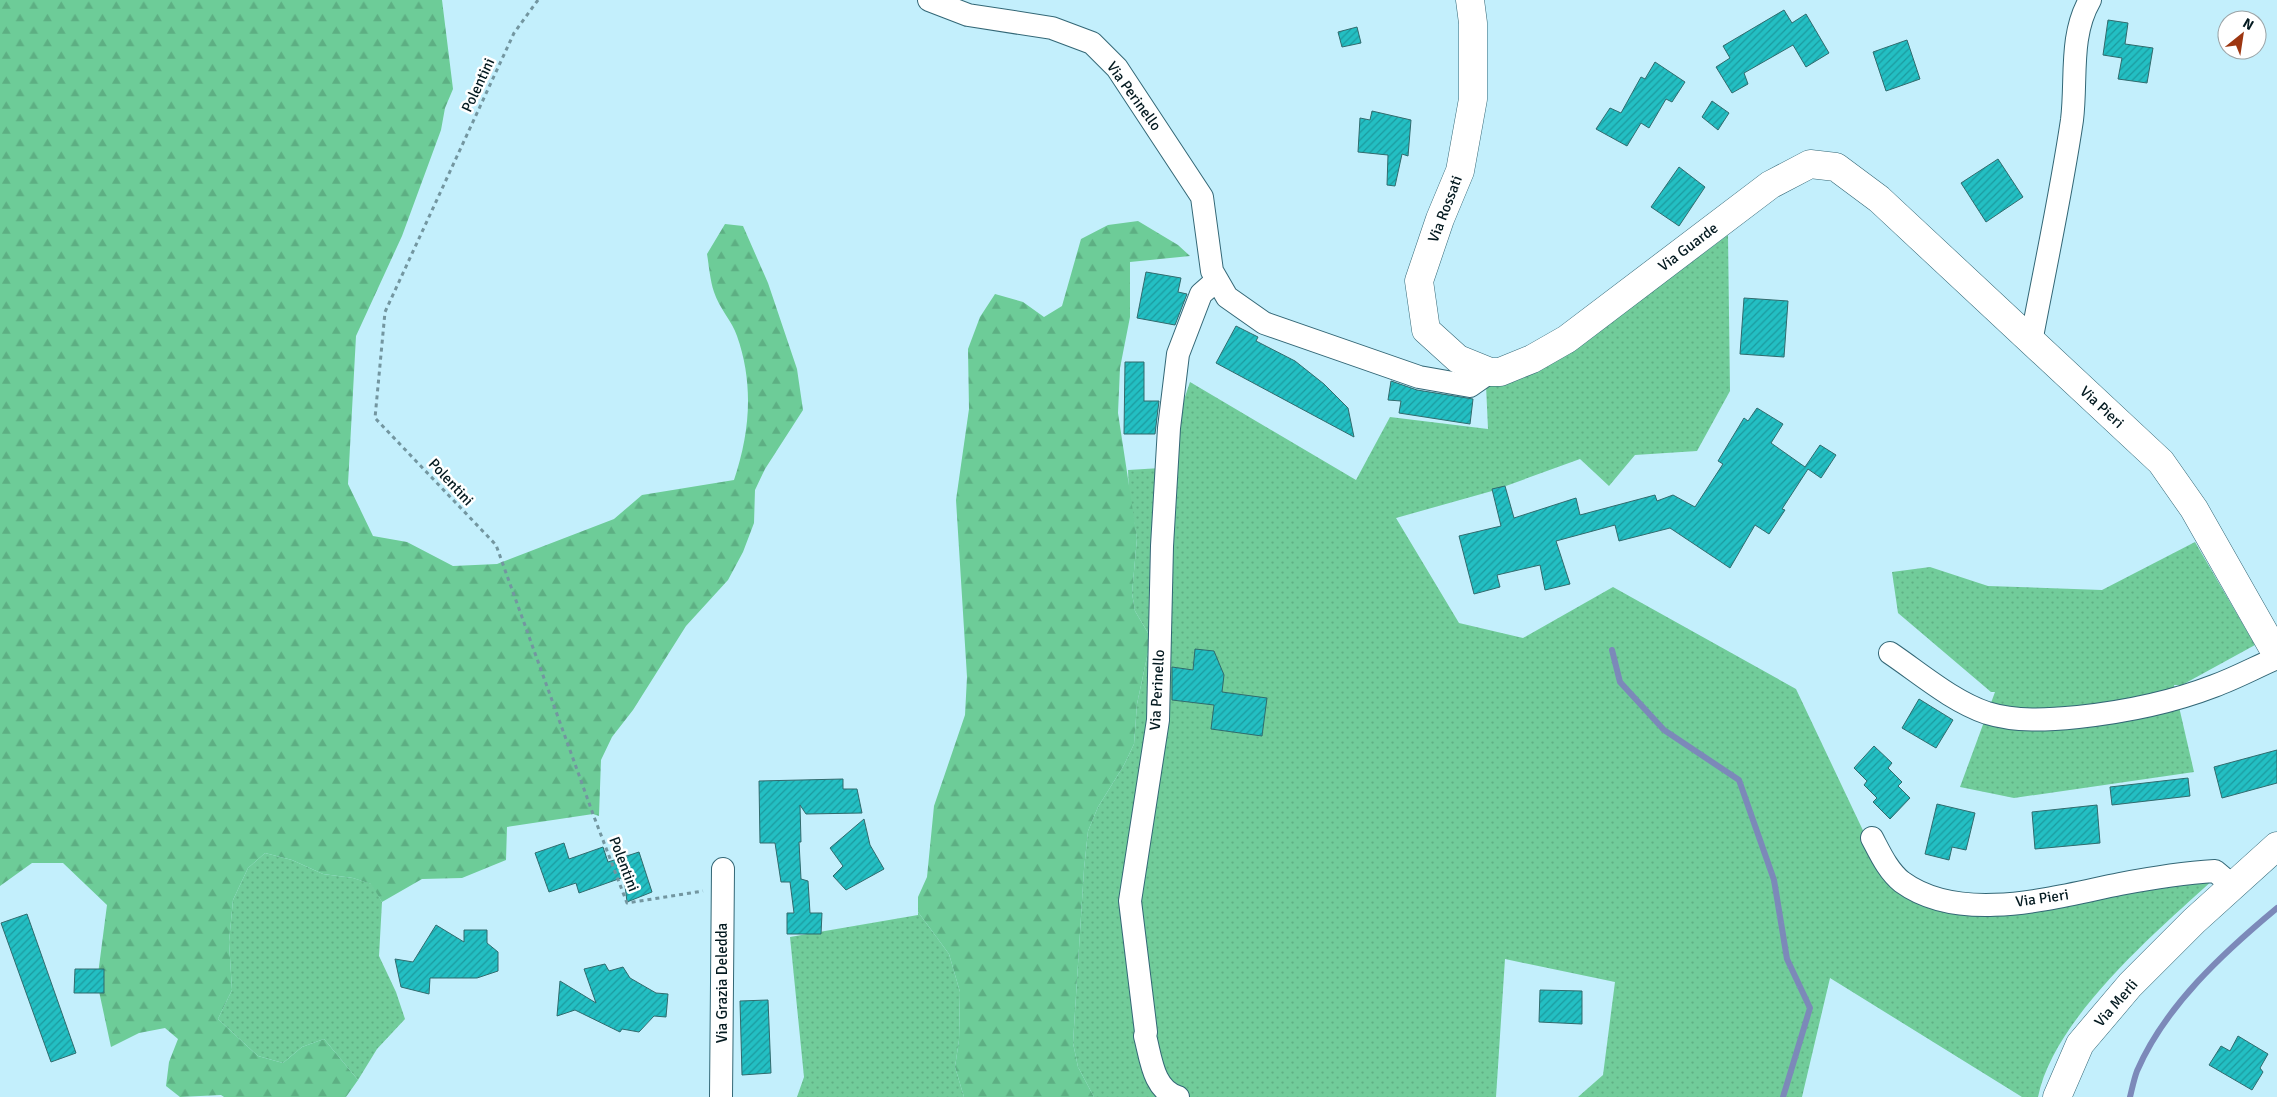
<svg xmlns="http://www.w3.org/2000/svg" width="2277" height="1097" font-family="Signika,sans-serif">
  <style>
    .grass { fill: url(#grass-dots) }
    .forest { fill: url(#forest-firs) }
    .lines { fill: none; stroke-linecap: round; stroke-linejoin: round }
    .stream { stroke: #7c89b9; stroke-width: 6 }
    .building { fill: url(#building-hatch); stroke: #316b6d }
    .minor-casing { stroke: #336776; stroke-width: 24 }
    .tertiary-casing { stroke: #336776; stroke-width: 29 }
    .path { stroke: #7396a0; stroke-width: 3; stroke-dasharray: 4 4; stroke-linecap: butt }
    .minor { stroke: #fff; stroke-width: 22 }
    .tertiary { stroke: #fff; stroke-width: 28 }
    .labels { text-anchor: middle; stroke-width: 5; stroke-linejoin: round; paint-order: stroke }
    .street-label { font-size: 15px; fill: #041a20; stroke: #fff }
  </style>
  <defs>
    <pattern id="grass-dots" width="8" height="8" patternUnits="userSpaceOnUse" patternTransform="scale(1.25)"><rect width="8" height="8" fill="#71cc9a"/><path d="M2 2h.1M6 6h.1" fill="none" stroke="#60af84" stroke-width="1.8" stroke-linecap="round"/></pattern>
    <pattern id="forest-firs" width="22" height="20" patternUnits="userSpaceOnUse" patternTransform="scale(1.25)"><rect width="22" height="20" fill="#6dcc98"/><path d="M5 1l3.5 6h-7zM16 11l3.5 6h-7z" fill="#5daf83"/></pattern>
    <pattern id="building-hatch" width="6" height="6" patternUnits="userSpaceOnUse" patternTransform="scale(1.25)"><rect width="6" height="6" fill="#23bfc3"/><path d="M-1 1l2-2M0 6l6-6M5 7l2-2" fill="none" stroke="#1c9a9e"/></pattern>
  </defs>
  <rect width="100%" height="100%" fill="#c3effc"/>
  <!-- grass -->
  <path class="grass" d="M1728,235l2,156 -33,60 -62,4 -26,31 -29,-27 -88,32 -96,27 63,105 64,15 90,-51 183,102 81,171 79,45 259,-27c-59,54 -161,140 -177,219h-16l-192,-119 -28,119h-224l25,-22 12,-93 -110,-23 -9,138h-402l-16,-30 -5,-24 11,-174 4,-38 10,-24 26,-42 10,-21 3,-40 14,-66 -16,-27 -3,-18 5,-55 -8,-43 -1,-25 33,-2 29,-86 166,98 34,-63 98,12 -2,-44 109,-51z
    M2195,542l60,103 -73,40h-8l20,87 -180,26 -54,-11 35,-95h-4l-93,-79 -6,-41 38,-5 58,19 114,4z
    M265,853l27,7 31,14 30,4 19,6 10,18 -3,54 17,36 9,27 -28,30 -19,31 -34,-41 -22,8 -19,16 -25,-7 -40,-37 14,-29 -3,-48 4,-42 15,-32z
    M918,912l31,42 11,38 -1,48 -4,27 9,30h-167l7,-20 -14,-140 128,-22z"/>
  <!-- forest -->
  <path class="forest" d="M0,0h442l11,89 -8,19 -4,22 -39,106 -46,100 -8,148 25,52 34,6 46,24 44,-2 117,-45 28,-24 92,-15c16,-47 20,-96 3,-144 -5,-15 -18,-28 -23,-44 -4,-12 -5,-26 -7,-38l18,-30 18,2 25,57 29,86 6,41 -38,59 -10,21 -1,33 -11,29 -15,28 -42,46 -53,84 -21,27 -11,23 -2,56 -6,-2 -86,13 -1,33 -44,18 -40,1 -40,23 -11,-18 -18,-6 -30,-4 -31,-14 -27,-7 -17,15 -15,32 -4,42 3,48 -14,29 40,37 25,7 19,-16 22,-8 34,41 -12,17h-122l-3,-2 -41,2 -14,-11 3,-24 9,-23 -13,-11 -26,5 -28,14 -14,-65 10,-77 -44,-42h-31l-32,23z
    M1138,221l40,24 12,11 -60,6v55l-10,51 -2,45 19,125 -5,55 3,18 16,27 -14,66 -3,40 -10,21 -26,42 -10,24 -4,38 -11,174 5,24 16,30h-130l-9,-30 4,-27 1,-48 -11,-38 -31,-42v-15l9,-20 7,-71 31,-91 2,-38 -11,-177 13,-91 -1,-60 12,-32 15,-23 28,8 21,15 18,-11 19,-67 27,-14z"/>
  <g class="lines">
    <!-- stream -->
    <path class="stream" d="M1612,650l8,32 44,48 75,50 35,100 13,79 23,49 -27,89
      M2130,1097c2,-8 4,-18 7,-26 28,-65 87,-119 140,-163"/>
  </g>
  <!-- building -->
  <path class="building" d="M1784,10l8,13 14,-9 23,39 -23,14 -13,-22 -49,28 4,11 -16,9 -16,-26 14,-9 -7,-12z
    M2108,20l20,3 -3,21 28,4 -6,35 -29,-4 4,-21 -19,-3z
    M1357,27l4,16 -19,4 -4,-15z
    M1907,40l13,39 -34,12 -13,-39z
    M1655,62l30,20 -13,20 -6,-3 -17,29 -8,-5 -14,23 -31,-17 14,-21 11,5 20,-36 4,2z
    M1712,101l17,12 -11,17 -16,-13z
    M1372,111l39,9 -3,36 -6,-2 -7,32 -8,-1 1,-30 -30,-3 2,-34 10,2z
    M1998,159l25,38 -37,25 -25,-39z
    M1679,167l26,20 -26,39 -28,-19z
    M1146,272l35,6 -3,14 9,2 -12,31 -38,-7z
    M1744,298l44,3 -4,56 -44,-3z
    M1236,326l22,11 -2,4 39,20 29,23 24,24 6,29 -138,-74z
    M1125,362h19v39h15l-4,33h-31z
    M1391,381l26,9 56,9 -3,25 -71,-11 2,-12 -13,-1z
    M1757,408l26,16 -12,19 34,24 15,-22 16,10 -15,23 -13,-9 -26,40 3,1 -16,24 -14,-9 -25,43 -60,-40 -51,13 -4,-16 -59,16 14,43 -25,6 -5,-25 -43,10 3,12 -26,7 -15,-58 42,-10 -9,-37 13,-3 9,32 62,-20 4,17 75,-20 2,6 16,-6 22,12 28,-43 -5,-3 26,-43 4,3z
    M1195,649l19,2 10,24 -2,17 45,6 -5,38 -51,-7 3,-24 -42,-5v-33l21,3z
    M1919,699l34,21 -17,28 -34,-20z
    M1874,746l18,17 -4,5 14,14 -4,4 12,12 -20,21 -17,-17 4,-4 -13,-13 3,-4 -13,-13z
    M2277,750v33l-55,15 -8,-31z
    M2188,778l2,18 -78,9 -2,-18z
    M843,779v10h14l5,24 -56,1 -6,-9 1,37h-2l2,37 7,2 2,32h12l-1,21h-34v-21h7l-4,-31h-9l-6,-39h-15l-1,-62z
    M1937,804l38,9 -9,37 -14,-3 -3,13 -24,-6z
    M2097,805l3,38 -65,6 -3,-37z
    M864,819l6,26 14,24 -38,21 -13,-14 10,-10 -13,-18z
    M564,843l5,16 34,-12 5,15 31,-10 13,40 -25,10 -3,-25 -45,16 -3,-10 -27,9 -14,-39z
    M27,914l49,139 -25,9 -50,-139z
    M436,925l28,17v-12h23v13l11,9v19l-21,7h-47l-1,16 -28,-7 -6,-28 18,3z
    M605,964l4,7 14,-4 7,11 26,15 12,1 -2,23 -12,-1 -15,16 -17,-3 -2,3 -45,-22 -18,6 3,-35 36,22 -12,-34z
    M75,969h29v24h-30z
    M1540,990l42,1v33l-43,-2z
    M768,1000l3,73 -29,2 -2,-74z
    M2238,1036l30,18 -8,14 3,4 -11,18 -43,-25 12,-19 9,5z"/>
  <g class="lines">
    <!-- minor casing -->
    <g class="minor-casing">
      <path id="minor" d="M929,0l39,15 84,13 40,15 25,25 85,129 10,74 15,26 37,26 155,54 51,9 20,-14
        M2031,342c14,-74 30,-148 41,-222 5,-40 -3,-84 18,-120
        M1890,653c31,21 62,48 97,60 29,9 61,7 91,4 46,-5 92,-14 136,-31 22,-8 42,-19 63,-28
        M1872,838c8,15 16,33 30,44 59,43 153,15 218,2 31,-6 63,-11 95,-13l18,15
        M721,1097l2,-228
        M1178,1097c-25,-7 -27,-39 -33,-61l1,-4 -16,-131 28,-181 4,-174 7,-118 9,-74 23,-60 16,-14"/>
    </g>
    <!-- tertiary casing -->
    <g class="tertiary-casing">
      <path id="tertiary" d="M1470,0l3,23v76l-13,72 -20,48 -21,62 7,49 32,29 32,13h10l32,-13 35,-20 203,-154 40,-21 26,3 43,32 282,263 33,47 83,146
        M2057,1097l23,-53 50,-59 64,-64 83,-75"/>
    </g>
    <!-- path -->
    <path class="path" d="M538,0l-24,33 -129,279 -10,106 121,127 97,269 34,89 76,-12"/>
    <!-- minor -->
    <use href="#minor" class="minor"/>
    <!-- tertiary -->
    <use href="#tertiary" class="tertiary"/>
  </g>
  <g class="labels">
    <!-- street labels -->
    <g class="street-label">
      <text transform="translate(478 85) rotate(-65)" y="5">Polentini</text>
      <text transform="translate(1134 96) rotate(54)" y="5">Via Perinello</text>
      <text transform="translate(1445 209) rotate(-69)" y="5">Via Rossati</text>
      <text transform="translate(1688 247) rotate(-37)" y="5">Via Guarde</text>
      <text transform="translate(2102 407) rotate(43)" y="5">Via Pieri</text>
      <text transform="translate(451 482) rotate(47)" y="5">Polentini</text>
      <text transform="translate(1157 690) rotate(-87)" y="5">Via Perinello</text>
      <text transform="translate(624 864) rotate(69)" y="5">Polentini</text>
      <text transform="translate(2042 898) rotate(-8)" y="5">Via Pieri</text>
      <text transform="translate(722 983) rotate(-90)" y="5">Via Grazia Deledda</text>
      <text transform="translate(2116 1003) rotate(-49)" y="5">Via Merli</text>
    </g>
  </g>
  <!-- north arrow -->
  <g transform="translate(2242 35) rotate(30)"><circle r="24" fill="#ffffff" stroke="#9ba3a6"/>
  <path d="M0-4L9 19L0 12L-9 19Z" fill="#9d3611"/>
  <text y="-8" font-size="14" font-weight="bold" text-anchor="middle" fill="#041a20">N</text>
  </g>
</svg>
